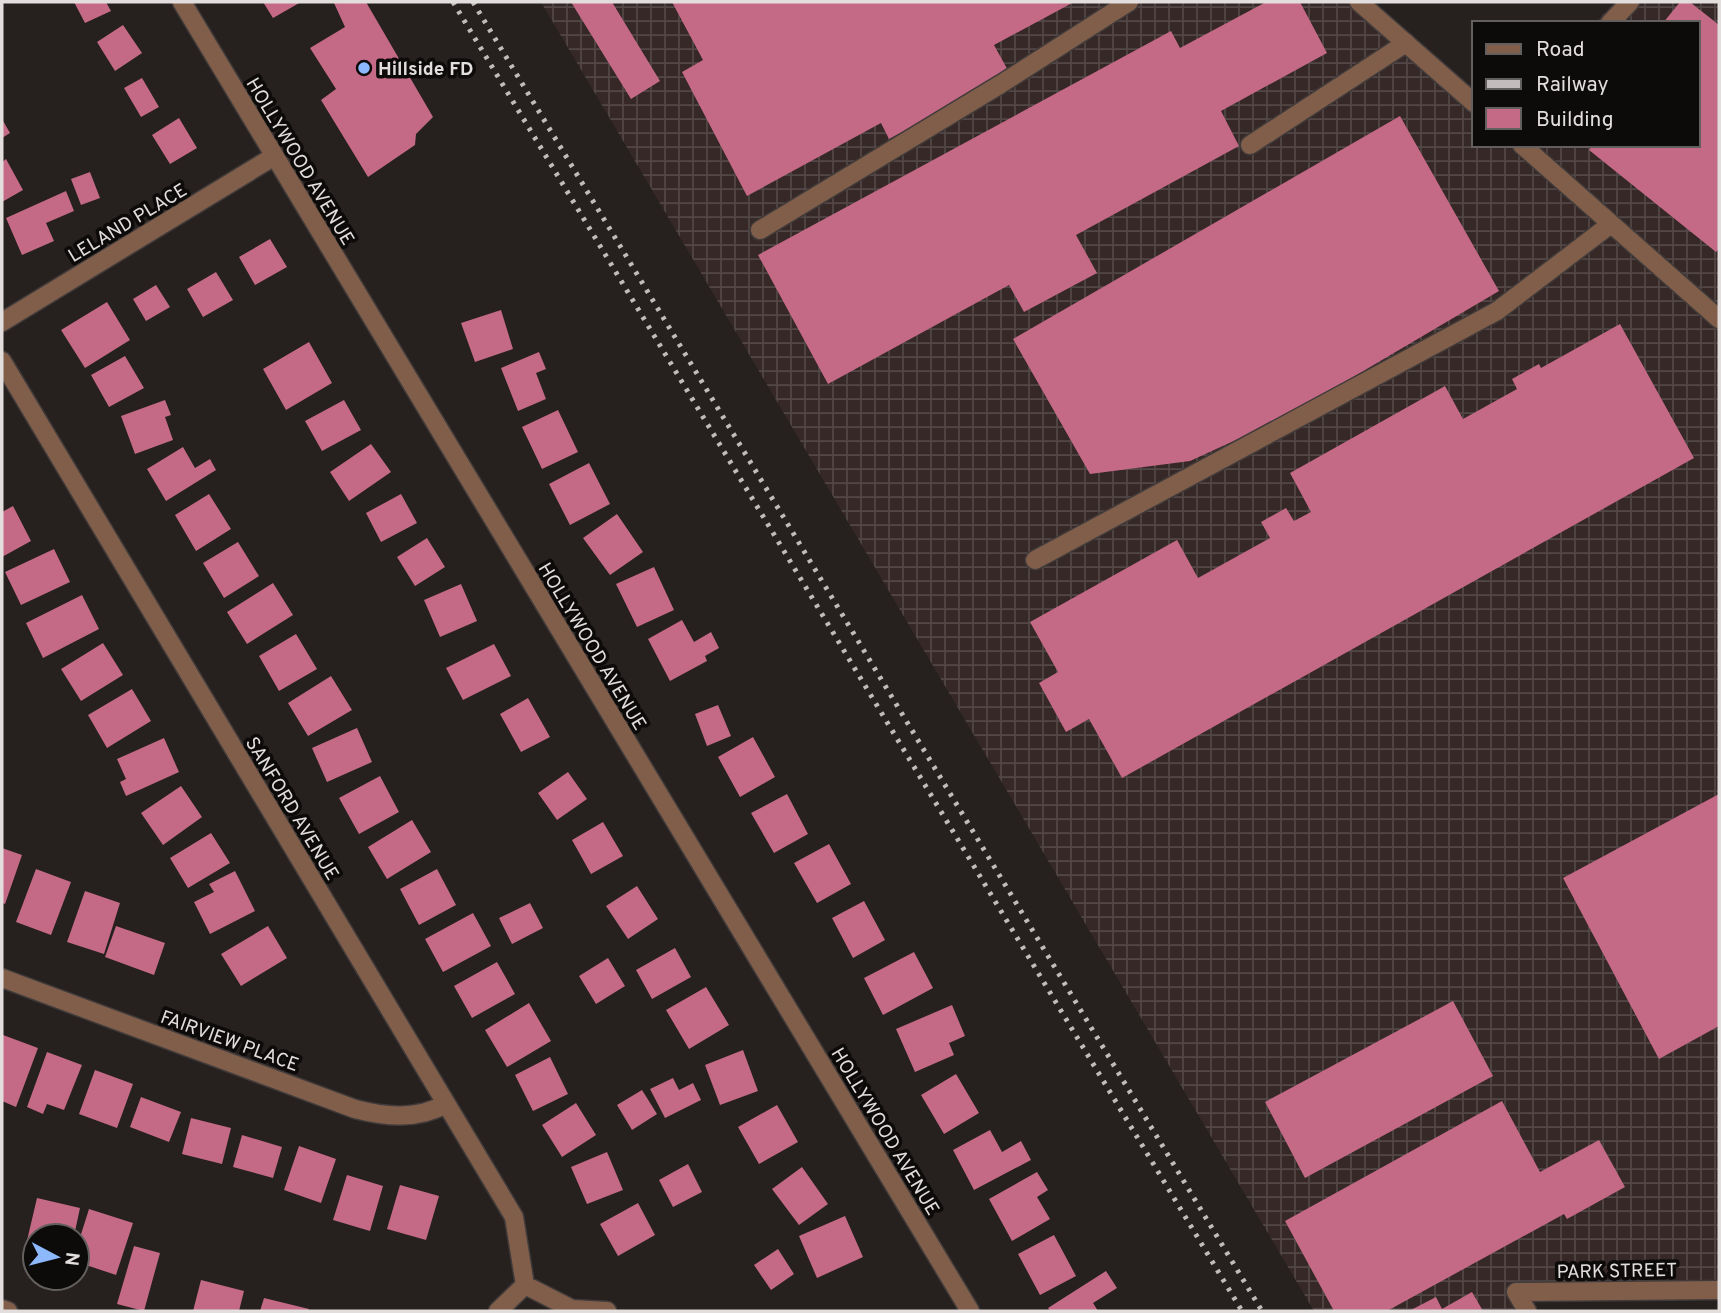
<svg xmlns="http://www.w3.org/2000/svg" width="1721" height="1313" font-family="Overpass,sans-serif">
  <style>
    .industrial { fill: url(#industrial-grid) }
    .building { fill: #c46a87 }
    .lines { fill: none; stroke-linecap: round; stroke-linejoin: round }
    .lane-casing { stroke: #403b3a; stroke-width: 21 }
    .street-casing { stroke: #403b3a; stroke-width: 21 }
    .lane { stroke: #805e4a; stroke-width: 18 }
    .street { stroke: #805e4a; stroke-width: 18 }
    .rail { stroke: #c1bcbb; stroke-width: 5; stroke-dasharray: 3.5 7; stroke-linecap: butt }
    .poi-dot { fill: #8db9fc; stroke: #0d0a0a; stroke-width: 2.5 }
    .labels { text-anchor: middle; stroke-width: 7; stroke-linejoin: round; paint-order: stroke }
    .poi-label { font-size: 19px; font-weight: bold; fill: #e2dedd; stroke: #0d0a0a; text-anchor: start }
    .street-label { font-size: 19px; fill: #e2dedd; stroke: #0d0a0a }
  </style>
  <defs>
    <pattern id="industrial-grid" width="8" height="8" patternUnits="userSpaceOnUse" patternTransform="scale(1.75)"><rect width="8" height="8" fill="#352827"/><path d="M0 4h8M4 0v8" fill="none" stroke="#524746"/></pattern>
  </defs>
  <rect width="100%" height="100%" fill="#26201f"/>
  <!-- industrial -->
  <path class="industrial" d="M541,2h827l106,94v49h224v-122h-103l20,-21h104v1291l-198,10 5,8h-212z"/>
  <!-- building -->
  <path class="building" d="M74,2h32l5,9 -26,12z
    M263,2h38l-28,16z
    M338,2h28l67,115 -17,17 -1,11 -47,32 -47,-77 15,-11 -26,-41 35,-21 -11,-24z
    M571,2h41l48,79 -29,18z
    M672,2h402l-80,43 16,29 -121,65 -8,-16 -134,73 -65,-124 21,-12z
    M1266,2h34l27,51 -106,58 18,35 -163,89 21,38 -73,39 -15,-27 -181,99 -70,-129 413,-224 9,17z
    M1680,2h10l29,23v224l-3,3 -127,-102 4,-5h105v-122h-35z
    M123,25l19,28 -27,18 -18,-29z
    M142,78l17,29 -18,10 -17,-29z
    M1400,116l99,175 -217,128 -92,42 -100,13 -77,-135z
    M179,118l18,30 -27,16 -18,-29z
    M2,119l8,14 -8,5z
    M6,159l17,31 -21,12v-40z
    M90,172l10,26 -19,7 -10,-26z
    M66,191l8,20 -28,12 8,18 -32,14 -16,-37z
    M270,239l17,28 -32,18 -16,-28z
    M216,272l17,28 -30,17 -16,-28z
    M156,285l14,22 -24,14 -13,-22z
    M107,302l23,38 -45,28 -24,-38z
    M501,310l12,39 -38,13 -14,-39z
    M1620,324l74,134 -572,320 -33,-59 -23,13 -27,-49 19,-11 -28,-50 147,-82 21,38 72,-40 -9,-16 25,-14 8,13 17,-9 -21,-39 155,-87 18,33 54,-30 -5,-10 27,-15 2,4z
    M309,342l23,41 -46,27 -23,-41z
    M539,352l7,17 -10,4 10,26 -28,12 -17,-43z
    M125,356l19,32 -35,19 -18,-32z
    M165,400l6,15 -6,2 8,23 -38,14 -14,-38z
    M344,400l17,30 -39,21 -17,-30z
    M558,410l20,42 -36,17 -20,-42z
    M371,444l20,28 -42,29 -19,-29z
    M183,447l12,21 15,-9 6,11 -50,31 -19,-32z
    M589,463l21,41 -40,21 -21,-41z
    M209,494l22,35 -35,22 -21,-36z
    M401,494l16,29 -36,19 -15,-29z
    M13,506l18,35 -29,16v-45z
    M617,514l26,38 -33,23 -27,-37z
    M427,538l18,29 -30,19 -18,-29z
    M238,542l21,34 -35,22 -21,-35z
    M54,549l16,33 -49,23 -16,-33z
    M654,567l20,43 -37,17 -21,-43z
    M273,583l20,32 -46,29 -20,-32z
    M461,584l16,37 -37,16 -16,-37z
    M82,595l17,34 -56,29 -17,-35z
    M682,620l12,22 17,-10 8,16 -14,8 2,5 -37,20 -22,-42z
    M296,634l21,35 -38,22 -20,-35z
    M103,643l20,32 -42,26 -20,-32z
    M494,644l17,32 -48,24 -17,-32z
    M331,676l21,34 -44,26 -20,-33z
    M132,689l19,32 -44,27 -19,-33z
    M528,698l22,39 -29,15 -21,-38z
    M718,705l13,31 -24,10 -12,-32z
    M357,728l15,34 -45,20 -15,-34z
    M753,737l22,40 -35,20 -22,-40z
    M164,738l15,34 -53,24 -6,-14 6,-3 -9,-20z
    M568,772l19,27 -30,21 -19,-27z
    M380,776l19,36 -40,22 -20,-36z
    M181,786l21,31 -39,28 -22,-32z
    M787,794l21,40 -34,19 -23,-40z
    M1719,794v232l-60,33 -96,-181z
    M412,820l19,32 -44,27 -19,-32z
    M603,822l20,34 -32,18 -19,-34z
    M211,833l19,30 -42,25 -18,-30z
    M829,844l22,40 -34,19 -23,-40z
    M2,848l20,7 -17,49 -3,-1z
    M36,869l35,13 -20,53 -35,-13z
    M437,869l19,36 -37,20 -19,-36z
    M235,871l20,40 -45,23 -16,-32 20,-10 -5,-8z
    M637,886l21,33 -30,20 -22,-33z
    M85,891l35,12 -16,51 -37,-12z
    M864,901l21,39 -32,18 -21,-40z
    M530,903l13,25 -31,16 -13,-26z
    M473,913l18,33 -48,26 -18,-33z
    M116,926l49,17 -11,32 -49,-18z
    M268,926l19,32 -46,28 -20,-32z
    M675,948l16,29 -39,22 -16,-29z
    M914,952l19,36 -50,27 -19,-37z
    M608,958l17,28 -29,18 -17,-28z
    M497,962l18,32 -43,24 -18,-32z
    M706,987l23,38 -40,24 -23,-39z
    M1453,1001l40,75 -188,102 -40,-76z
    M529,1003l22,38 -44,26 -22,-37z
    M952,1005l13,31 -16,7 5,12 -39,17 -19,-43z
    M3,1035l35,13 -22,59 -14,-6z
    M743,1050l15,41 -38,14 -15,-40z
    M47,1052l35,13 -18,45 -17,-6 -4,10 -16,-7z
    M550,1057l18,37 -35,17 -18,-36z
    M95,1070l38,14 -16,44 -38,-14z
    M956,1074l23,39 -35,21 -23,-39z
    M673,1078l6,12 14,-7 8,17 -36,18 -15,-29z
    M642,1090l15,24 -25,16 -15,-25z
    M141,1097l40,15 -12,30 -39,-15z
    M1502,1101l38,71 59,-32 26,47 -58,32 -3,-5 -177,97h-53l-49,-90z
    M576,1103l20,32 -34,22 -20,-32z
    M777,1105l21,37 -39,22 -21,-37z
    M191,1118l40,10 -9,36 -40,-10z
    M990,1130l12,22 19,-11 10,19 -57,30 -21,-40z
    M242,1135l40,12 -9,31 -40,-11z
    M299,1146l37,13 -15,44 -37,-13z
    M607,1152l16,38 -36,14 -16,-37z
    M688,1164l14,28 -29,15 -14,-27z
    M802,1167l26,37 -29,21 -27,-36z
    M1037,1172l11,18 -11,7 13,22 -38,22 -23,-42z
    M347,1175l36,11 -13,45 -37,-11z
    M400,1185l39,11 -13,44 -39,-11z
    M37,1198l43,10 -6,28h-39v15l-10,-2z
    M638,1203l17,32 -37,21 -18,-32z
    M89,1209l44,14 -17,52 -39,-13v-15z
    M845,1216l18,41 -46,21 -18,-42z
    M1054,1235l22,41 -36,19 -22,-41z
    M134,1246l26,7 -16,58 -27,-7z
    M778,1249l16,25 -23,16 -17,-25z
    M1106,1271l11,17 -24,15 5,8h-48l-2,-3z
    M201,1280l43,11 -5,20h-46z
    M1472,1292l11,19h-74l27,-14 6,12z
    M264,1298l45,11 -1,2h-48z"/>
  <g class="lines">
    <!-- lane casing -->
    <g class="lane-casing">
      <path id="lane" d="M1250,145l156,-102
        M760,230l241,-146 128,-82
        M1035,560l462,-249 114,-87"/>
    </g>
    <!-- street casing -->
    <g class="street-casing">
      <path id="street" d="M182,2l788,1309
        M1359,2l115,101
        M1610,23l20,-21
        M1522,145l197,174
        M2,322l271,-165
        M2,361l512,856 11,68
        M2,978l353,131c31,8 62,11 91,-5
        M525,1285l47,24 35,2
        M1516,1292l203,-2
        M1516,1292l11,19
        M2,1309l6,2
        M498,1311l27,-26"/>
    </g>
    <!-- lane -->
    <use href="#lane" class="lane"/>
    <!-- street -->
    <use href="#street" class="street"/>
    <!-- rail -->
    <path class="rail" d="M453,2l789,1309
      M473,2l789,1309"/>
  </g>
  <!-- markers -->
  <circle class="poi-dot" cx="364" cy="68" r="7"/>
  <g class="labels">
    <!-- poi labels -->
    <g class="poi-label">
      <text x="378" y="75">Hillside FD</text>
    </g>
    <!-- street labels -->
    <g class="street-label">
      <text transform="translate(301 161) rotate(59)" y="7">HOLLYWOOD AVENUE</text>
      <text transform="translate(127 222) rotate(-31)" y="7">LELAND PLACE</text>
      <text transform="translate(593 646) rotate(59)" y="7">HOLLYWOOD AVENUE</text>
      <text transform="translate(293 808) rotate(59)" y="7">SANFORD AVENUE</text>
      <text transform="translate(230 1040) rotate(20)" y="7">FAIRVIEW PLACE</text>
      <text transform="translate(886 1131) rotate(59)" y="7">HOLLYWOOD AVENUE</text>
      <text transform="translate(1617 1270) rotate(-1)" y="7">PARK STREET</text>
    </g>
  </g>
  <!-- border -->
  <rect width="1721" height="1313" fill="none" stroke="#e2dedd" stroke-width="7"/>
  <!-- legend -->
  <rect x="1472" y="21" width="228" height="126" fill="#0d0a0a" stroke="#625f5e" stroke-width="2"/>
  <rect x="1486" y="44" width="35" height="10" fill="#805e4a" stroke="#625f5e" stroke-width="2"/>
  <text x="1536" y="56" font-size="21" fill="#e2dedd">Road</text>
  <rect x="1486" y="79" width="35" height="10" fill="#c1bcbb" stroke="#625f5e" stroke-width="2"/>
  <text x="1536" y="91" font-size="21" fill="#e2dedd">Railway</text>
  <rect x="1486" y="108" width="35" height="21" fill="#c46a87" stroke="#625f5e" stroke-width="2"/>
  <text x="1536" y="126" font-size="21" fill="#e2dedd">Building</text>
  <!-- north arrow -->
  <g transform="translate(56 1257) rotate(97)"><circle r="33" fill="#0d0a0a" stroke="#625f5e" stroke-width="2"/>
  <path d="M0-5L12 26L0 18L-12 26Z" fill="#8db9fc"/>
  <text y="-10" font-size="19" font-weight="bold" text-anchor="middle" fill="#e2dedd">N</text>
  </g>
</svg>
